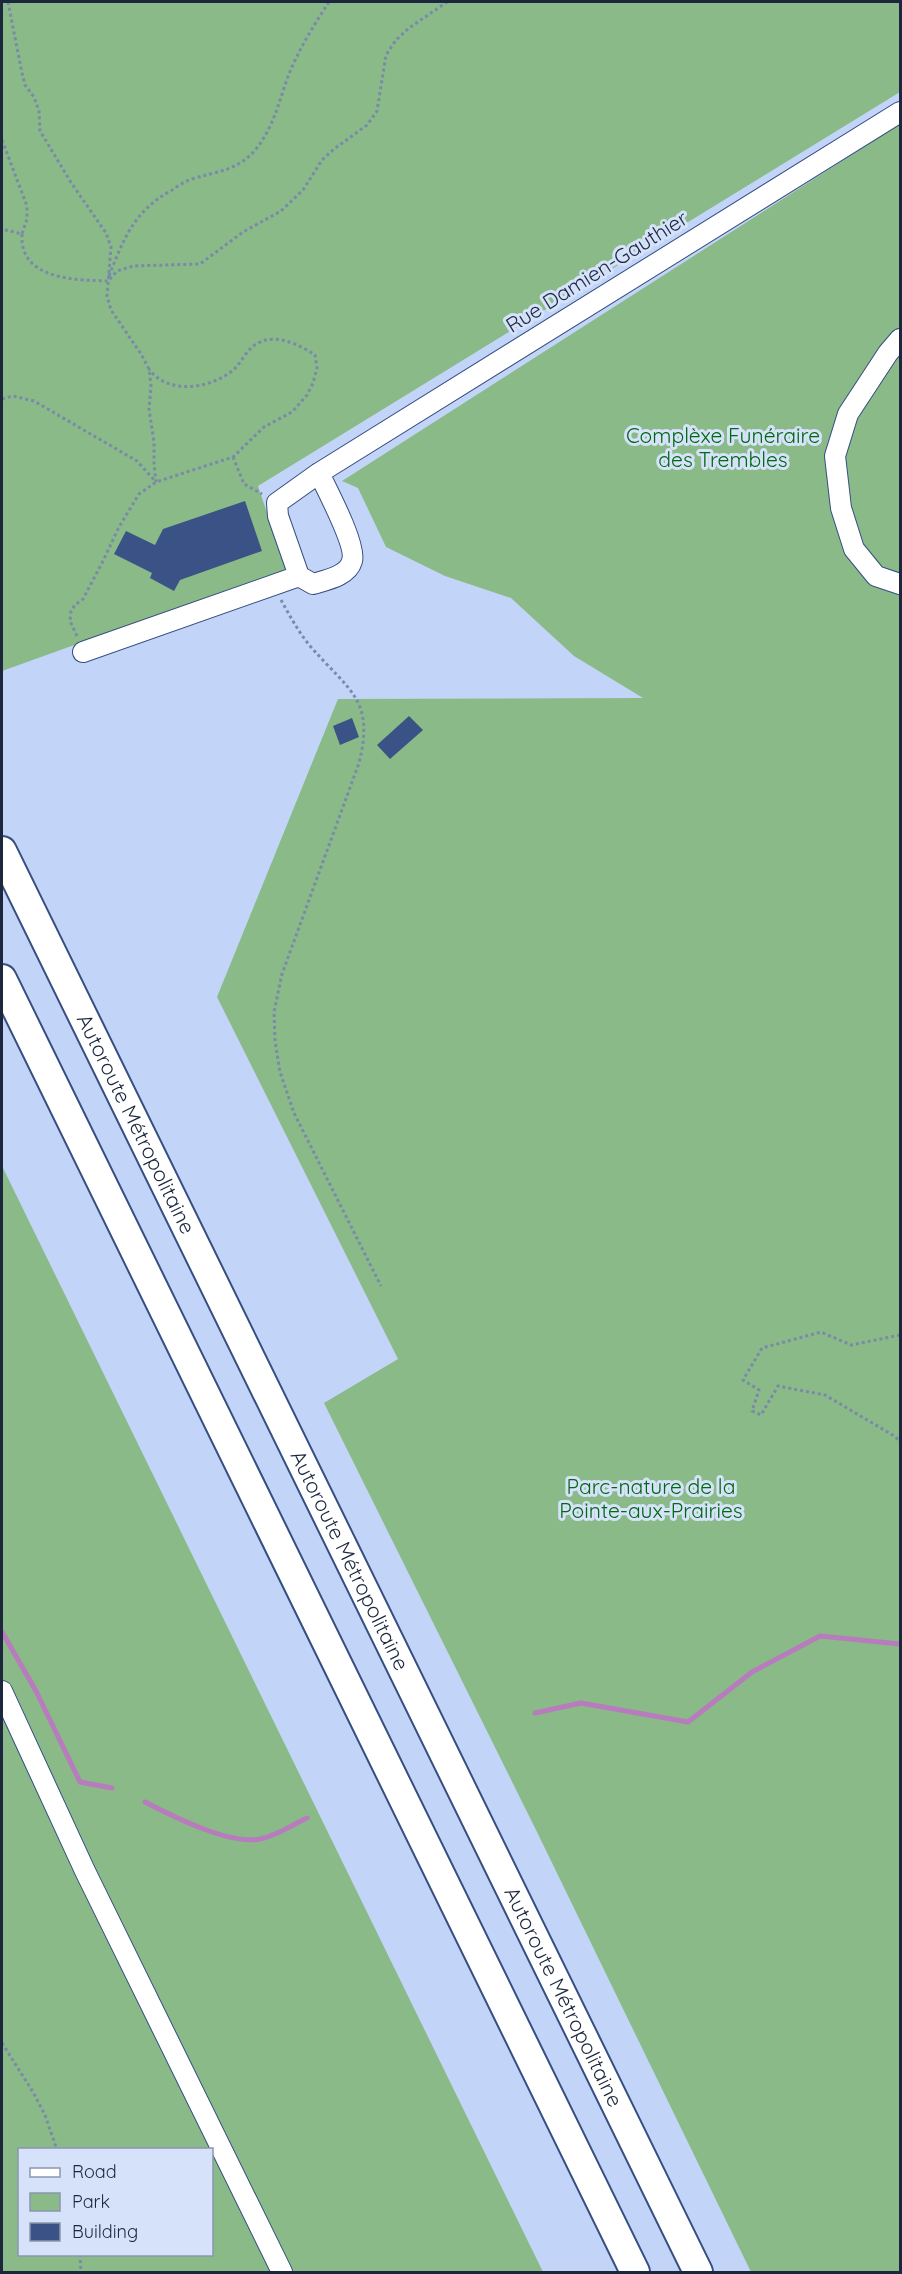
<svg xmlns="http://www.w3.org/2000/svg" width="902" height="2274" font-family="Quicksand,sans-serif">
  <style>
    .green { fill: #89ba87; fill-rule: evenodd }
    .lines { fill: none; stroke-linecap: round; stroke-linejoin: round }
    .stream { stroke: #b87bbe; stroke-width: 5 }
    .building { fill: #3a5285 }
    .minor-casing { stroke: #364e80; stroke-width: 22 }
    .highway-casing { stroke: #364e80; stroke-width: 32 }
    .path { stroke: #7a8aa8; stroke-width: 3; stroke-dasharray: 3 3; stroke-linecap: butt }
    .minor { stroke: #fff; stroke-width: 20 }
    .highway { stroke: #fff; stroke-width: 28 }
    .labels { text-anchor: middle; stroke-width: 6; stroke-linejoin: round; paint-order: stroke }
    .street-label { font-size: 21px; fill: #1c273d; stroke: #d5e2fa }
    .park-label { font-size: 21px; fill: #00680e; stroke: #d5e2fa }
  </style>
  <rect width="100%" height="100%" fill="#c2d5f9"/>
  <!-- green -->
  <path class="green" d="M2,2h898v90l-642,394 28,83 -284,102z
    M900,124v2148h-149l-214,-440 -213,-429 74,-44 -181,-362 121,-298 305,-1 -69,-42 -63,-58 -66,-22 -59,-29 -28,-59 -16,-7z
    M2,1166l541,1106h-541zM20,2150h192v104h-192z"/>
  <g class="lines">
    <!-- stream -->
    <path class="stream" d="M2,1632l34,59 44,91 32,6
      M535,1713l46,-10 107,19 64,-50 68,-36 80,8
      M145,1802c27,14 84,43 115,37 16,-3 32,-14 47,-21"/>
  </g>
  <!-- building -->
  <path class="building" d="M245,501l17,50 -82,29 -6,11 -24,-13 2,-5 -38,-19 12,-23 29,14 8,-16z
    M409,716l14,14 -33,29 -13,-14z
    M352,718l7,19 -19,8 -7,-19z"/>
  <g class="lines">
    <!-- minor casing -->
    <g class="minor-casing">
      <path id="minor" d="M900,339l-12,14 -40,61 -13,42 6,52 13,41 22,27 24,8
        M319,473c8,17 38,73 33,88 -4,15 -26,19 -39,23l-14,-8 -21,-60 -1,-13 42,-30 581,-361
        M83,652l216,-76
        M2,1691l83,180 197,401"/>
    </g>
    <!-- highway casing -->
    <g class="highway-casing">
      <g id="highway">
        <path id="s1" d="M2,851l696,1421"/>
        <path d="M2,979l633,1293"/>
      </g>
    </g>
    <!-- path -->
    <path class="path" d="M8,2l14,71 3,12 9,12 5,14 1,20 32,53 34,49 5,14 -4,49 4,14 30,44 8,15 2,17 -2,23 5,33v21l2,19
      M2,140l25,66v13l-5,15 -20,-5
      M22,234c-3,46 54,46 86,47l9,-10 16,-5 67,-2 43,-32 38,-21 22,-21 19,-30 12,-11 33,-24 10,-14 9,-56 10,-15 13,-12 38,-26
      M109,276c15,-38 25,-65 63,-86 6,-4 13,-9 20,-11 25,-8 46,-8 64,-30 16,-20 22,-43 30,-67 10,-28 27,-56 43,-80
      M2,399l11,-3 21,5 103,60 19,21
      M233,457l11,27 18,10
      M281,600c9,16 18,33 30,47 38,44 64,52 48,116l-77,211 -8,38 1,29 5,31 14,41 87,173
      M77,636l-7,-15 1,-10 4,-6 8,-6 20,-38 16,-34 20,-33 17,-12 77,-25 31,-30 28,-15 15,-17 6,-12 4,-15 -2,-13c-15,-10 -39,-22 -57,-12 -12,6 -16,20 -26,28 -23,18 -64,24 -83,-2
      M900,1335l-49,10 -30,-13 -59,16 -19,32 16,10 -7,21 9,4 17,-29 47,9 71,42 4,6
      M2,2043l31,49 12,23 12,35
      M80,2254l1,18"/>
    <!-- minor -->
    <use href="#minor" class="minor"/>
    <!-- highway -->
    <use href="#highway" class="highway"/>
  </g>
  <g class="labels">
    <!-- street labels -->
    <g class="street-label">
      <text transform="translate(597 272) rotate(-32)" y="7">Rue Damien-Gauthier</text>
      <text dy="7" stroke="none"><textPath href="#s1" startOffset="304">Autoroute Métropolitaine</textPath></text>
      <text dy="7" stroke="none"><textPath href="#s1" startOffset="790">Autoroute Métropolitaine</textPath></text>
      <text dy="7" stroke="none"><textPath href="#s1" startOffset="1276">Autoroute Métropolitaine</textPath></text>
    </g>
    <!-- park labels -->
    <g class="park-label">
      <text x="723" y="443">Complèxe Funéraire<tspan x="723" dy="24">des Trembles</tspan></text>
      <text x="651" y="1494">Parc-nature de la<tspan x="651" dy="24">Pointe-aux-Prairies</tspan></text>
    </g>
  </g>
  <!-- border -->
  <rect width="902" height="2274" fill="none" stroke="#1c273d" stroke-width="6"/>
  <!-- legend -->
  <rect x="18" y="2148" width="195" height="108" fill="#d5e2fa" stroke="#8b97ae" stroke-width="1.5"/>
  <rect x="30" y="2168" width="30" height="9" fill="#ffffff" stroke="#8b97ae" stroke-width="1.5"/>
  <text x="72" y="2178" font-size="18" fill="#1c273d">Road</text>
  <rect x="30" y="2193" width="30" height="18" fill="#89ba87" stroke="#8b97ae" stroke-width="1.5"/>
  <text x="72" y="2208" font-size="18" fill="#1c273d">Park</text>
  <rect x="30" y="2223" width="30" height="18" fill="#3a5285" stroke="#8b97ae" stroke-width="1.5"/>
  <text x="72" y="2238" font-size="18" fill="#1c273d">Building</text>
</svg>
